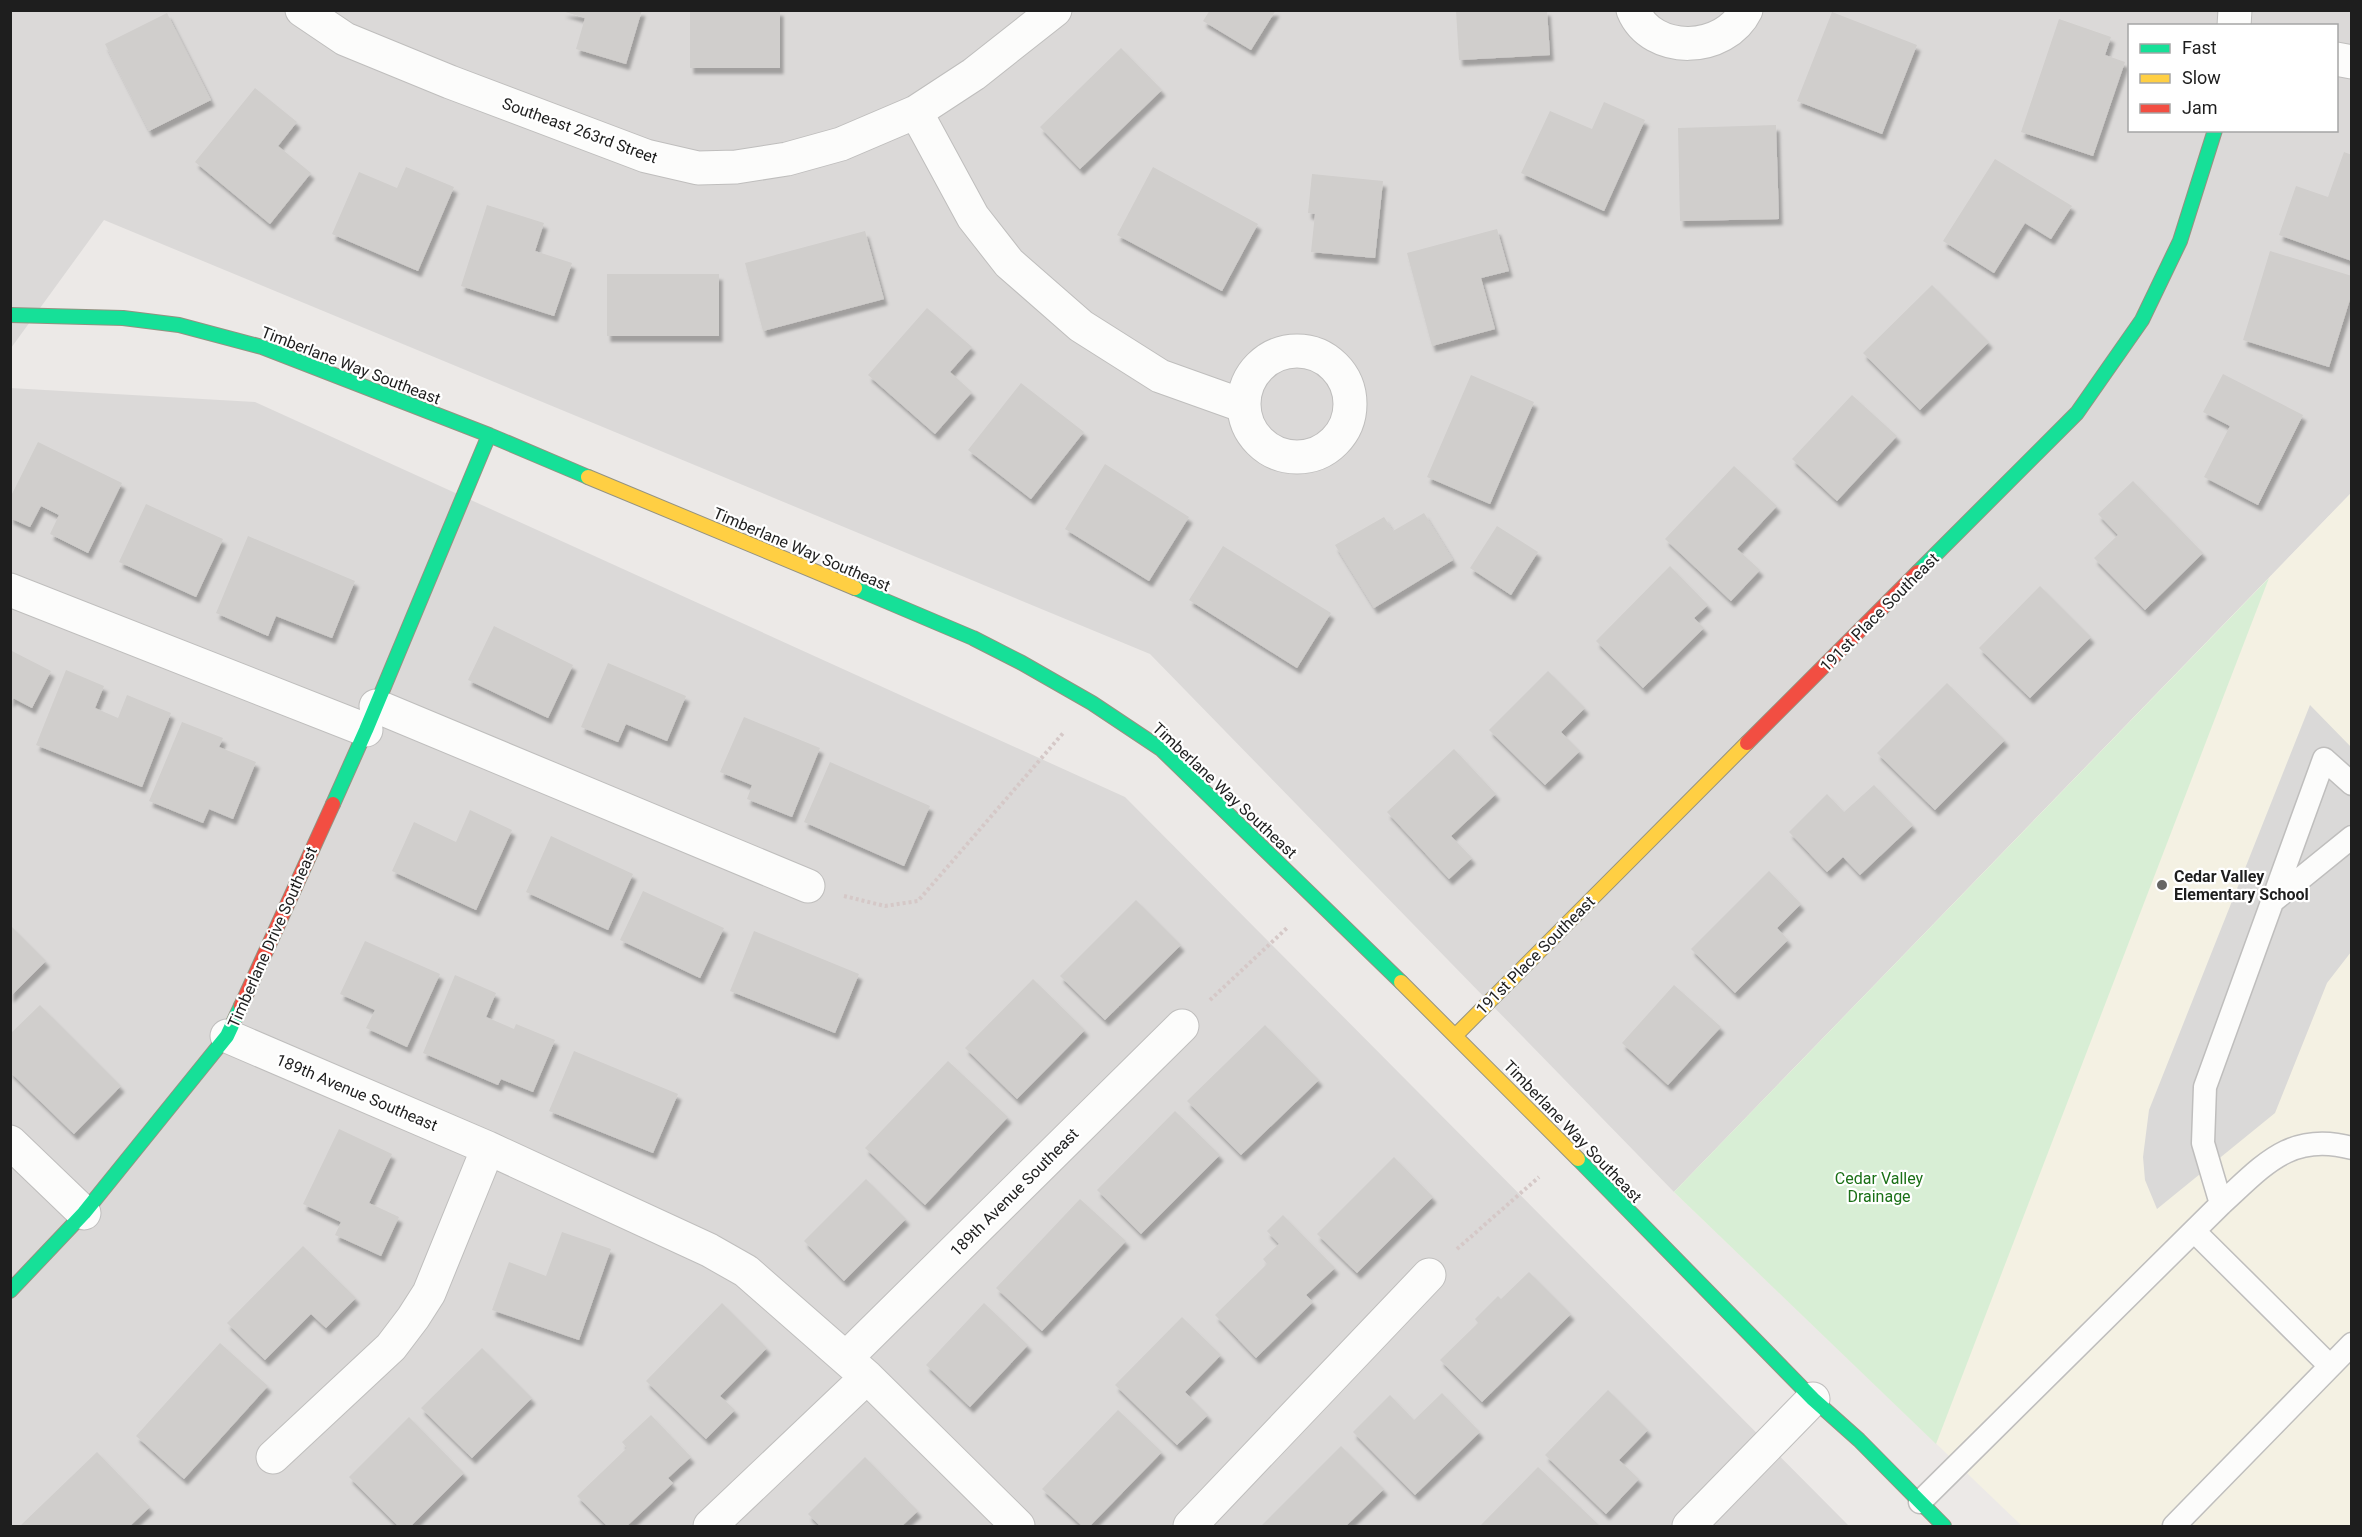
<svg xmlns="http://www.w3.org/2000/svg" width="2362" height="1537" font-family="Roboto,sans-serif">
  <style>
    .residential { fill: #dbd9d8; fill-rule: evenodd }
    .education { fill: #f4f1e3 }
    .religious { fill: #dad9d8 }
    .park { fill: #d8eed5 }
    .building { fill: #d0cecc; filter: url(#shadow) }
    .lines { fill: none; stroke-linecap: round; stroke-linejoin: round }
    .lane-casing { stroke: #bfbebd; stroke-width: 25 }
    .street-casing { stroke: #bfbebd; stroke-width: 35 }
    .fast-casing { stroke: #949281; stroke-width: 16 }
    .slow-casing { stroke: #949281; stroke-width: 16 }
    .jam-casing { stroke: #949281; stroke-width: 16 }
    .path { stroke: #d5c8c7; stroke-width: 4; stroke-dasharray: 3 3; stroke-linecap: butt }
    .lane { stroke: #fcfcfb; stroke-width: 22 }
    .street { stroke: #fcfcfb; stroke-width: 33 }
    .fast { stroke: #16e098; stroke-width: 14 }
    .slow { stroke: #ffcf43; stroke-width: 14 }
    .jam { stroke: #f24e42; stroke-width: 14 }
    .poi-dot { fill: #666564; stroke: #fff; stroke-width: 2 }
    .labels { text-anchor: middle; stroke-width: 4.5; stroke-linejoin: round; paint-order: stroke }
    .street-label { font-size: 16px; fill: #1e1e1e; stroke: #fff }
    .poi-label { font-size: 16px; font-weight: bold; fill: #1e1e1e; stroke: #fff; text-anchor: start }
    .park-label { font-size: 16px; fill: #1b7017; stroke: #fff }
  </style>
  <defs>
    <filter id="shadow"><feDropShadow dx="3.5" dy="6" stdDeviation="1.5" flood-color="#0004"/></filter>
  </defs>
  <rect width="100%" height="100%" fill="#ece9e7"/>
  <!-- residential -->
  <path class="residential" d="M11,11h2340v482l-677,699 -524,-538 -1046,-434 -93,128zM2130,26h206v104h-206z
    M10,388l245,14 870,395 724,729h-1838z"/>
  <!-- education -->
  <path class="education" d="M2351,493v1033h-329l-348,-334z"/>
  <!-- religious -->
  <path class="religious" d="M2310,705l41,42v205l-24,31 -52,130 -118,96 -12,-29 -2,-23 6,-47z"/>
  <!-- park -->
  <path class="park" d="M2269,578l-333,866 -262,-252z"/>
  <!-- building -->
  <path class="building" d="M642,10l-16,54 -50,-15 9,-31 -23,-7z
    M690,10h90v58h-90z
    M1210,10h66l-25,40 -48,-29z
    M1456,10h91l3,45 -91,5z
    M1832,12l85,33 -35,89 -85,-33z
    M167,13l44,87 -62,31 -44,-87z
    M2059,19l52,18 -6,18 20,7 -32,94 -72,-24z
    M1121,48l41,42 -82,79 -40,-42z
    M255,88l42,34 -19,24 33,27 -41,51 -75,-62z
    M1604,102l41,18 -41,91 -83,-38 29,-62 42,18z
    M1776,125l3,94 -99,2 -2,-93z
    M2344,152l8,3v106l-73,-26 17,-49 32,11z
    M1995,159l77,47 -21,33 -26,-16 -31,50 -51,-32z
    M406,167l48,20 -36,84 -86,-37 27,-62 38,16z
    M1153,167l105,57 -36,67 -105,-56z
    M1312,174l71,7 -8,77 -64,-6 4,-38 -7,-1z
    M487,205l57,18 -9,28 37,12 -18,53 -93,-30z
    M1497,229l12,42 -28,7 14,51 -63,17 -25,-93z
    M865,231l19,68 -121,32 -18,-68z
    M2270,251l82,25v17l-23,74 -86,-27z
    M607,274h112v62h-112z
    M1932,285l57,57 -69,68 -57,-57z
    M927,308l45,39 -22,25 22,20 -37,42 -67,-59z
    M2223,374l80,41 -45,90 -54,-28 26,-51 -27,-14z
    M1471,375l63,27 -44,102 -63,-27z
    M1021,383l63,49 -53,67 -63,-49z
    M1852,395l45,41 -60,65 -45,-42z
    M38,442l84,41 -34,70 -38,-19 9,-19 -18,-9 -11,21 -20,-9v-20z
    M1105,464l84,53 -40,64 -84,-52z
    M1734,466l43,40 -40,43 23,21 -29,31 -66,-62z
    M2133,481l70,72 -58,57 -51,-52 24,-23 -20,-21z
    M146,504l77,35 -27,58 -77,-35z
    M1424,513l29,47 -79,48 -39,-63 49,-28 9,14z
    M1497,526l41,26 -27,43 -41,-27z
    M248,536l107,45 -23,57 -56,-22 -8,20 -52,-23z
    M1223,546l108,67 -34,55 -108,-68z
    M1670,566l38,39 -14,13 10,10 -61,60 -47,-47z
    M2040,586l51,51 -61,61 -51,-50z
    M494,626l79,39 -25,53 -80,-38z
    M10,650l41,21 -19,37 -19,-10 -3,4z
    M608,663l78,33 -19,45 -41,-17 -8,18 -37,-15z
    M66,670l38,16 -9,22 23,10 9,-23 44,18 -29,74 -106,-42z
    M1548,671l37,37 -24,24 19,19 -35,34 -56,-55z
    M1947,683l58,57 -70,70 -58,-57z
    M744,717l76,31 -28,69 -45,-18 5,-14 -32,-13z
    M182,722l41,16 -4,9 37,15 -23,57 -24,-10 -6,14 -54,-22z
    M1454,749l42,45 -45,42 21,22 -23,21 -62,-67z
    M830,762l100,44 -26,60 -100,-44z
    M1874,785l39,40 -53,50 -17,-18 -16,15 -38,-40 38,-38 17,18z
    M470,810l42,20 -36,80 -84,-39 22,-49 42,20z
    M551,836l82,38 -25,56 -82,-38z
    M1769,871l32,33 -24,24 11,12 -53,53 -44,-44z
    M643,891l81,37 -24,50 -80,-38z
    M1136,900l45,45 -76,75 -45,-44z
    M10,925l36,36 -36,36z
    M754,931l105,43 -24,59 -105,-42z
    M365,941l75,33 -33,73 -41,-19 9,-18 -35,-16z
    M455,975l41,18 -10,24 28,12 2,-5 39,16 -22,52 -32,-13 -3,6 -75,-32z
    M1033,979l52,51 -68,69 -52,-51z
    M1674,985l47,42 -53,58 -46,-42z
    M40,1005l81,81 -47,48 -64,-62v-38z
    M1265,1025l54,55 -78,75 -54,-54z
    M574,1051l104,43 -25,59 -104,-42z
    M948,1061l60,56 -83,88 -60,-57z
    M1175,1111l45,44 -79,79 -44,-44z
    M339,1129l53,25 -23,49 30,14 -18,39 -46,-21 6,-13 -38,-18z
    M1394,1157l39,40 -76,76 -40,-39z
    M866,1179l40,40 -62,62 -40,-40z
    M1080,1199l46,42 -84,90 -46,-43z
    M1283,1215l52,53 -29,27 7,7 -57,56 -41,-43 52,-51 -4,-5 16,-15 -12,-13z
    M562,1232l49,17 -32,91 -87,-30 17,-48 37,14z
    M303,1246l53,52 -30,30 -15,-14 -46,46 -38,-37z
    M1529,1272l42,42 -89,88 -42,-42 38,-37 -3,-4 23,-23 3,3z
    M722,1303l45,45 -47,48 15,14 -29,29 -60,-58z
    M984,1303l44,42 -58,62 -44,-42z
    M1182,1317l39,38 -36,37 23,23 -31,30 -62,-60z
    M220,1343l48,43 -84,93 -48,-43z
    M482,1348l50,50 -60,60 -51,-50z
    M1608,1390l40,40 -29,30 20,19 -33,35 -61,-59z
    M1442,1393l38,39 -65,63 -62,-63 37,-37 24,25z
    M1118,1410l44,42 -72,74h-8l-40,-37z
    M651,1415l40,42 -23,21 5,5 -46,43h-20l-30,-30 50,-48 -5,-6z
    M409,1417l55,56 -53,53h-13l-49,-49z
    M1341,1446l43,43 -38,37h-83l-1,-1z
    M97,1452l53,55 -20,19h-110z
    M865,1457l53,54 -16,15h-82l-12,-12z
    M1538,1467l62,59h-120z"/>
  <g class="lines">
    <!-- lane casing -->
    <g class="lane-casing">
      <path id="lane" d="M2273,901l79,-64
        M2221,1204l-18,-61 2,-56 119,-328 28,25
        M2194,1231l136,135
        M1920,1502l301,-298c42,-38 69,-73 131,-56
        M2174,1526l178,-182"/>
    </g>
    <!-- street casing -->
    <g class="street-casing">
      <path id="street" d="M302,10l43,29 105,43 196,74 52,12 38,-1 51,-8 54,-15 75,-32 58,-38 81,-64
        M1633,10c19,46 92,43 113,0
        M2234,26l1,-16
        M2336,59l16,3
        M916,112l57,105 36,46 72,63 79,50 84,30
        M1244 404a53 53 0 1 1 106 0a53 53 0 1 1-106 0Z
        M10,590l356,140
        M376,706l432,180
        M227,1036l261,112 221,102 37,21 121,106 151,149
        M10,1142l74,71
        M846,1358l336,-332
        M273,1457l118,-110 22,-29 16,-25 59,-145
        M710,1526l157,-149
        M1190,1526l239,-251
        M1689,1526l124,-127"/>
    </g>
    <!-- fast casing -->
    <g class="fast-casing">
      <path id="fast" d="M10,315l113,3 56,7 83,22 227,88 99,42
        M1918,572l159,-159 65,-93 38,-79 35,-111
        M855,588l118,50 49,25 70,40 69,46 240,233
        M333,804l33,-74 123,-295
        M1578,1159l235,240 46,41 85,86
        M10,1291l74,-78 143,-177 14,-30"/>
    </g>
    <!-- slow casing -->
    <g class="slow-casing">
      <path id="slow" d="M588,477l267,111
        M1401,982l177,177
        M1456,1035l291,-292"/>
    </g>
    <!-- jam casing -->
    <g class="jam-casing">
      <path id="jam" d="M1747,743l171,-171
        M241,1006l92,-202"/>
    </g>
    <!-- path -->
    <path class="path" d="M844,896l41,10 33,-5 146,-169
      M1210,1000l78,-73
      M1457,1249l82,-72"/>
    <!-- lane -->
    <use href="#lane" class="lane"/>
    <!-- street -->
    <use href="#street" class="street"/>
    <!-- fast -->
    <use href="#fast" class="fast"/>
    <!-- slow -->
    <use href="#slow" class="slow"/>
    <!-- jam -->
    <use href="#jam" class="jam"/>
  </g>
  <!-- markers -->
  <circle class="poi-dot" cx="2162" cy="885" r="6"/>
  <g class="labels">
    <!-- street labels -->
    <g class="street-label">
      <text transform="translate(580 130) rotate(20)" y="6">Southeast 263rd Street</text>
      <text transform="translate(351 365) rotate(21)" y="6">Timberlane Way Southeast</text>
      <text transform="translate(802 549) rotate(23)" y="6">Timberlane Way Southeast</text>
      <text transform="translate(1879 612) rotate(-45)" y="6">191st Place Southeast</text>
      <text transform="translate(1225 790) rotate(43)" y="6">Timberlane Way Southeast</text>
      <text transform="translate(272 937) rotate(-66)" y="6">Timberlane Drive Southeast</text>
      <text transform="translate(1535 955) rotate(-45)" y="6">191st Place Southeast</text>
      <text transform="translate(357 1092) rotate(23)" y="6">189th Avenue Southeast</text>
      <text transform="translate(1573 1131) rotate(46)" y="6">Timberlane Way Southeast</text>
      <text transform="translate(1014 1192) rotate(-45)" y="6">189th Avenue Southeast</text>
    </g>
    <!-- poi labels -->
    <g class="poi-label">
      <text x="2174" y="882">Cedar Valley<tspan x="2174" dy="18">Elementary School</tspan></text>
    </g>
    <!-- park labels -->
    <g class="park-label">
      <text x="1879" y="1184">Cedar Valley<tspan x="1879" dy="18">Drainage</tspan></text>
    </g>
  </g>
  <!-- border -->
  <rect width="2362" height="1537" fill="none" stroke="#1e1e1e" stroke-width="24"/>
  <!-- legend -->
  <rect x="2128" y="24" width="210" height="108" fill="#ffffff" stroke="#a5a5a5" stroke-width="1.5"/>
  <rect x="2140" y="44" width="30" height="9" fill="#16e098" stroke="#a5a5a5" stroke-width="1.5"/>
  <text x="2182" y="54" font-size="18" fill="#1e1e1e">Fast</text>
  <rect x="2140" y="74" width="30" height="9" fill="#ffcf43" stroke="#a5a5a5" stroke-width="1.5"/>
  <text x="2182" y="84" font-size="18" fill="#1e1e1e">Slow</text>
  <rect x="2140" y="104" width="30" height="9" fill="#f24e42" stroke="#a5a5a5" stroke-width="1.5"/>
  <text x="2182" y="114" font-size="18" fill="#1e1e1e">Jam</text>
</svg>
